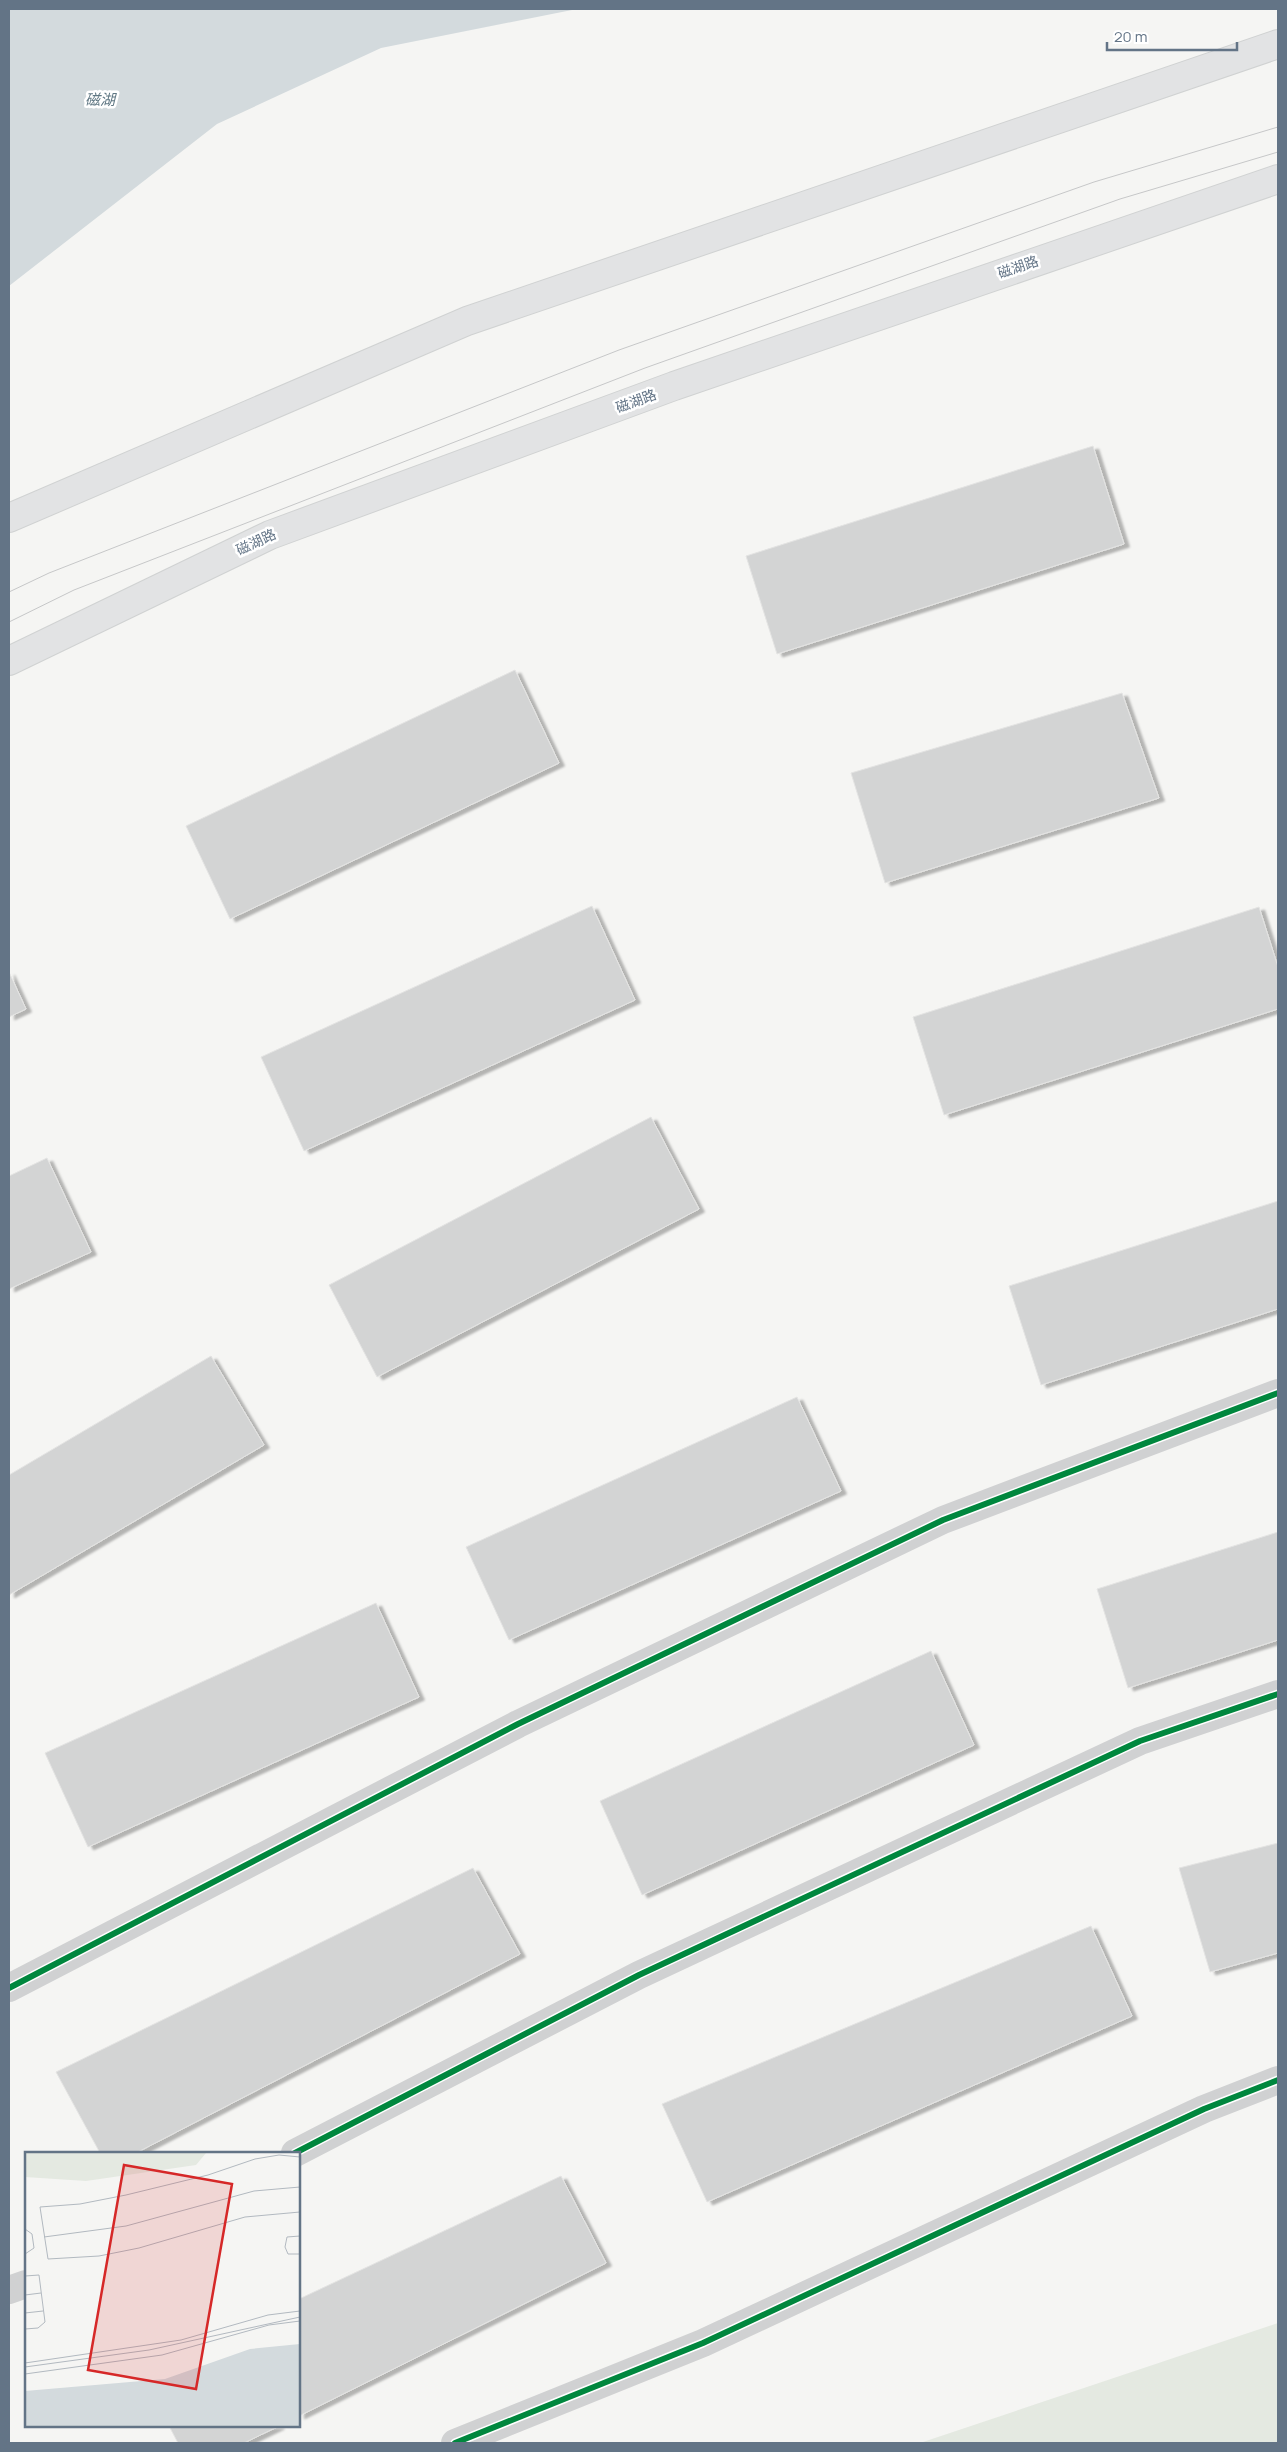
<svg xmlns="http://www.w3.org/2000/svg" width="1287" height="2452" font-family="Manrope,'Noto Sans SC',sans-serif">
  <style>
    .green { fill: #e4e9e1 }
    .water { fill: #d3dadd }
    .building { fill: #d3d4d4; stroke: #e4e4e3; filter: url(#shadow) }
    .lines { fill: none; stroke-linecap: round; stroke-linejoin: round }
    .primary-casing { stroke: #d0d2d2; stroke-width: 30 }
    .minor { stroke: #d0d1d2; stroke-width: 28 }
    .primary { stroke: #e2e3e4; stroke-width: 28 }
    .tram { stroke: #c6c7c8; stroke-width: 1 }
    .cycleway-casing { stroke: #fff; stroke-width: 9 }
    .cycleway { stroke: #00873e; stroke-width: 6 }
    .labels { text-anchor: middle; stroke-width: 5; stroke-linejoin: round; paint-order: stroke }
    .street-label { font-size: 14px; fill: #637486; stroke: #fff }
    .water-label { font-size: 15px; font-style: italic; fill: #5f7783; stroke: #fff }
    .inset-road { fill: none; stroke: #b2b9c0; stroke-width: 1 }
    .view { fill: #d62828; fill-opacity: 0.15; stroke: #d62828; stroke-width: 2.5 }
    .inset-edge { fill: none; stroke: #637486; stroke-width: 2.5 }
  </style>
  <defs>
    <filter id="shadow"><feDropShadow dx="5.5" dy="3" stdDeviation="1" flood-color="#0004"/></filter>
  </defs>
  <rect width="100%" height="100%" fill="#f5f5f3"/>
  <!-- green -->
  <path class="green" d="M1278,2323v120h-358z"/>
  <!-- water -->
  <path class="water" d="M9,9h568l-196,39 -164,76 -208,162z"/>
  <!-- building -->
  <path class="building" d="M1093,446l31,98 -347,110 -31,-98z
    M515,670l44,93 -329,156 -44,-93z
    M1122,693l37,105 -274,85 -34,-110z
    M592,906l43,94 -331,151 -43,-94z
    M1259,907l19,60v42l-334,106 -31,-98z
    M9,972l17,37 -17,8z
    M651,1117l48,92 -322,168 -48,-92z
    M47,1158l44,94 -82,37v-113z
    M1278,1201v108l-237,76 -32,-99z
    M211,1356l53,89 -255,150v-120z
    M797,1397l44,94 -332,149 -43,-93z
    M1278,1532v108l-150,48 -31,-99z
    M376,1603l43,94 -331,150 -43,-94z
    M931,1651l43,94 -332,150 -42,-94z
    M1278,1843v110l-68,19 -31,-104z
    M473,1868l47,86 -384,199h-36l-44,-81z
    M1091,1926l41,90 -425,186 -45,-98z
    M561,2176l45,87 -307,153v-117z
    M169,2426h110l-35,17h-66z"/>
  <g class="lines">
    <!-- primary casing -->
    <g class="primary-casing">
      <path id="primary" d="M9,518l458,-197 811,-277
        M9,661l261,-126 404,-149 604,-207"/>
    </g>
    <!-- minor -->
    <path class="minor" d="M9,1988l509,-264 425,-204 335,-127
      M295,2153l344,-178 501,-234 138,-47
      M9,2290l17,-6
      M455,2443l248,-100 501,-234 74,-29"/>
    <!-- primary -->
    <use href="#primary" class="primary"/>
    <!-- tram -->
    <path class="tram" d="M9,592l40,-19 570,-223 475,-168 184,-55
      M9,622l65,-32 571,-222 475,-169 158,-47"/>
    <!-- cycleway casing -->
    <g class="cycleway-casing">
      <path id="cycleway" d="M9,1988l509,-264 425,-204 335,-127
        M295,2153l344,-178 501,-234 138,-47
        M455,2443l248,-100 501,-234 74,-29"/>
    </g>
    <!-- cycleway -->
    <use href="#cycleway" class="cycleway"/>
  </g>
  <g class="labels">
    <!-- street labels -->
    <g class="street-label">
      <text transform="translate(1018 267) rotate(-19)" y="5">磁湖路</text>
      <text transform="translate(636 401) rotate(-20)" y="5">磁湖路</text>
      <text transform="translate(256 542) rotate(-25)" y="5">磁湖路</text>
    </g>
    <!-- water labels -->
    <g class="water-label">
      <text x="100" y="105">磁湖</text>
    </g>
  </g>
  <!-- overview -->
  <g transform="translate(25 2152)">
    <rect width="275" height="275" fill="#f5f5f3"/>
    <path d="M0,1h181l-10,12 -110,16 -61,-4z" fill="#e4e9e1"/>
    <path d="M275,192v82h-275v-35l140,-12 85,-30z" fill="#d3dadd"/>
    <path class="inset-road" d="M275,5l-21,-2 -24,4 -47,16 -82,20 -46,9 -40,3 8,52 51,-3 40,-8 106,-31 55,-5M0,77l7,5 2,14 -9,6M275,84l-13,1 -2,10 3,7h12M19,85l82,-11 128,-35 46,-4M0,124l14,-1 6,47 -7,6 -13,1M0,143l16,-2M0,161l18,-2M0,211l156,-23 87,-25 32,-4M0,215l124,-17 151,-33M0,222l137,-19 107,-30 31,-4"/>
    <path class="view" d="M99,13l108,19 -36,205 -108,-19z"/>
    <rect width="275" height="275" class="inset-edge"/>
  </g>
  <!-- border -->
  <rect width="1287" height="2452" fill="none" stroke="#637486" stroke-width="20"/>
  <!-- scale -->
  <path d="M1107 42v8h130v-8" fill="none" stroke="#637486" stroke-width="2.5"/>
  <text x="1114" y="42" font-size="15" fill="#637486" stroke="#ffffff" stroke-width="4" paint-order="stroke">20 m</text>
</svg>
